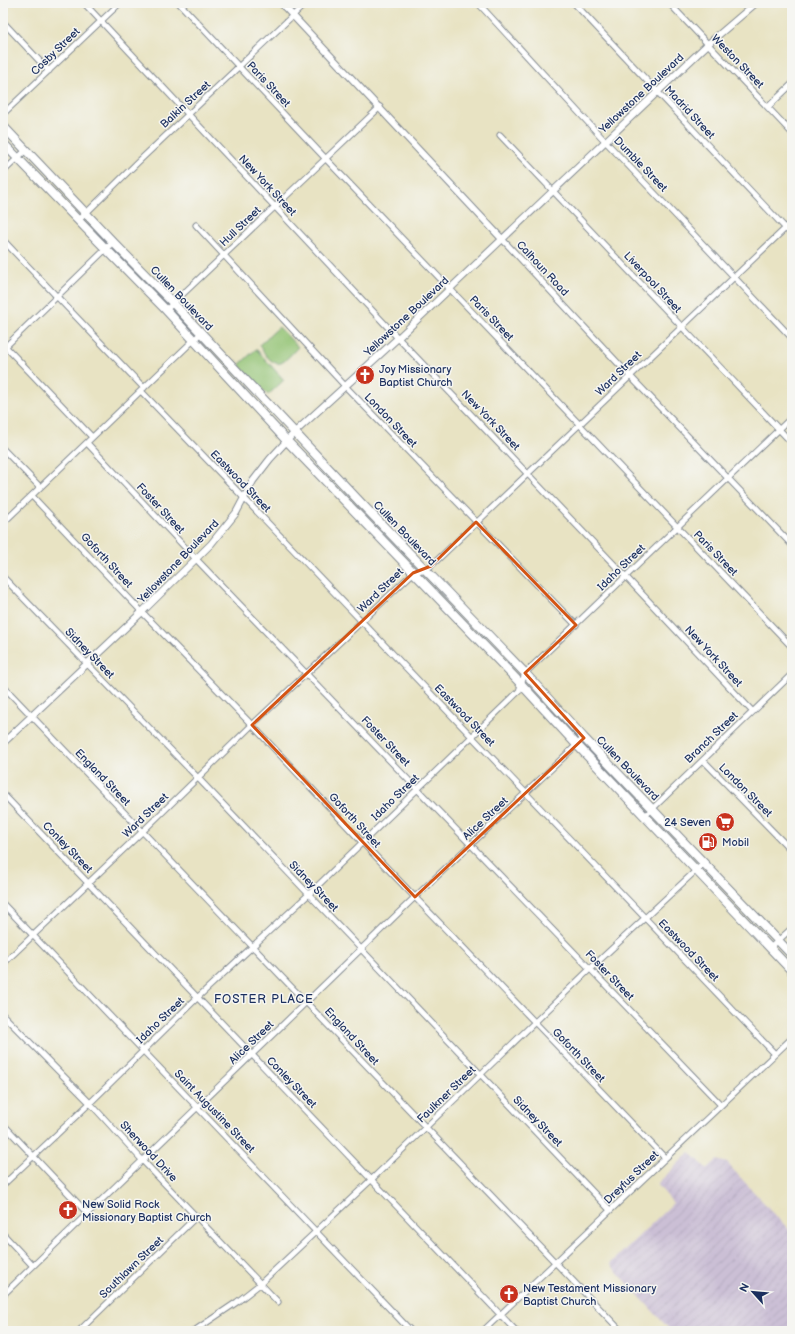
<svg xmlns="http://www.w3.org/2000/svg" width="795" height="1334" font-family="'Balsamiq Sans',sans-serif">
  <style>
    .industrial { fill: url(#industrial-furrows) }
    .pitch { fill: #92c272; stroke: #567868 }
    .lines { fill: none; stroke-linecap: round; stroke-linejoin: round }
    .minor-casing { stroke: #828990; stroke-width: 7 }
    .tertiary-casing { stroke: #828990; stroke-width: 8 }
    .primary-casing { stroke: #828990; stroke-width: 10 }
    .minor { stroke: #fff; stroke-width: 5 }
    .tertiary { stroke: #fff; stroke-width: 6 }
    .primary { stroke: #fff; stroke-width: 8 }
    .marked { fill: none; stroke: #d45514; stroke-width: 3; stroke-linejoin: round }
    .labels { text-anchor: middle; stroke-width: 3; stroke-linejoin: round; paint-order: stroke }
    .street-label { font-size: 11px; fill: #1b2f5e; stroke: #f6f6f2 }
    .poi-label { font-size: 11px; fill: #1b2f5e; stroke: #f6f6f2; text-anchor: start }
    .neighbourhood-label { font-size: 12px; letter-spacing: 1px; fill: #1b2f5e; stroke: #f6f6f2 }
  </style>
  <defs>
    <pattern id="industrial-furrows" width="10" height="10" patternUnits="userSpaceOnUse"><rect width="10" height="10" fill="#cbbfd5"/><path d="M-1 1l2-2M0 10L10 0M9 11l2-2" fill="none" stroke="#aea4b9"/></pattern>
  </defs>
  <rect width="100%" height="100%" fill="#f6f6f2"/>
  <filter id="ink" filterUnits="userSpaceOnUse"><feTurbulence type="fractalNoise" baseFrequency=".025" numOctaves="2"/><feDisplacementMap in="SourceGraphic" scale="8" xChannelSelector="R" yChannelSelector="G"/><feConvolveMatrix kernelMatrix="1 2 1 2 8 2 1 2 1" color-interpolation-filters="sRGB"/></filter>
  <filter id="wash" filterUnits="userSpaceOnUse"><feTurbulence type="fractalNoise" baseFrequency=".012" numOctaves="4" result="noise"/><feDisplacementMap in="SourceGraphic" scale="16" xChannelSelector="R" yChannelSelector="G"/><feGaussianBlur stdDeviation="0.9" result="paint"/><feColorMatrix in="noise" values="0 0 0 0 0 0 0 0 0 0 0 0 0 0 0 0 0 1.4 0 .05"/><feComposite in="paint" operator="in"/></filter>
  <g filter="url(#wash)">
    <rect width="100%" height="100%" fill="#e8e3c3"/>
    <!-- industrial -->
    <path class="industrial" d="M690,1152l17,17 10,-9 10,3 65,70v98h-121l-61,-67 63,-61 -16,-19z"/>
    <!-- pitch -->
    <path class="pitch" d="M279,327l19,20c-4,4 -12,14 -17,16 -9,3 -18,-11 -22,-18z
      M256,349l28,31 -16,15 -29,-30z"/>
  </g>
  <g filter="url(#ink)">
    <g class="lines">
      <!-- minor casing -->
      <g class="minor-casing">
        <path id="minor" d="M84,3l314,335 228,239 126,134
          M179,3l146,155 467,489
          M478,3l127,138 187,197
          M574,3l218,232
          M669,3l123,130
          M3,22l46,49
          M768,107l24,-23
          M3,114l117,-111
          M500,135l292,308
          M3,172l23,-22
          M78,221l60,-59 168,-159
          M196,225l150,162 230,238
          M502,239l128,137 162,169
          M3,240l141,148
          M166,310l214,-203
          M3,344l89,93
          M3,349l110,-107
          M141,391l102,106 532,557
          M87,443l109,116 525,546
          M3,449l37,38
          M32,496l110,116 110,113 110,117 303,316
          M3,523l198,-190
          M3,577l194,200 413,433
          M3,686l618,645
          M703,760l89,91
          M3,794l513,537
          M645,816l147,-142
          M3,904l408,427
          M770,948l22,-20
          M3,964l139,-132 110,-107 161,-152 12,-4 6,-3 361,-344
          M3,1015l87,88 53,58 135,141
          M3,1124l85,90
          M3,1185l87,-82 107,-105 111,-103 211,-204 6,-18 267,-256
          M3,1234l30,32
          M3,1295l412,-398 169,-159
          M79,1331l118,-115
          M194,1331l43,-29 23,-18 111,-104 219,-211 114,-106
          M483,1331l309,-293"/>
      </g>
      <!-- tertiary casing -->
      <g class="tertiary-casing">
        <path id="tertiary" d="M281,3l221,236
          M3,743l139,-131 69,-68 25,-31 17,-32 17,-22 25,-27 103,-94 310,-294 48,-41"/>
      </g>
      <!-- primary casing -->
      <g class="primary-casing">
        <path id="primary" d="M3,126l110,116 60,61 189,201 163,169 59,65 208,217
          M3,143l103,106 60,61 121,131 235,244 55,60 215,226"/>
      </g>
      <!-- minor -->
      <use href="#minor" class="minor"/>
      <!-- tertiary -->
      <use href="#tertiary" class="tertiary"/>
      <!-- primary -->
      <use href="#primary" class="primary"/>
    </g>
  </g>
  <!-- marked area -->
  <path class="marked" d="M476,522l100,103 -51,48 59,65 -169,159 -163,-172 161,-152 18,-7z"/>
  <!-- icons -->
  <defs>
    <g id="church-disc" transform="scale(1)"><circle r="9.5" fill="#c8321e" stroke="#f6f6f2"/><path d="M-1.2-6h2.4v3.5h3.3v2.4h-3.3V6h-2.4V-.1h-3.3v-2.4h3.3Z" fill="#fff"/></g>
    <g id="supermarket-disc" transform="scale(1)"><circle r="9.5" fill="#c8321e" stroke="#f6f6f2"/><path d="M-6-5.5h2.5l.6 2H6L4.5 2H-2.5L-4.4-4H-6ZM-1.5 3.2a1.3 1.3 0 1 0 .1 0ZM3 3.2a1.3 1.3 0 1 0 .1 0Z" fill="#fff"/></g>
    <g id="fuel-disc" transform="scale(1)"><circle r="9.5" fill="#c8321e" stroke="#f6f6f2"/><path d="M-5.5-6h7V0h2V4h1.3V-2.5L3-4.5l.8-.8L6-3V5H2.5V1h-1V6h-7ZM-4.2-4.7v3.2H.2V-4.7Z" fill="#fff"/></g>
  </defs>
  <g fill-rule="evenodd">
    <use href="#church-disc" x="365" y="375"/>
    <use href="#supermarket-disc" x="725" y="822"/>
    <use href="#fuel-disc" x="708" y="842"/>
    <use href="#church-disc" x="68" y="1210"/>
    <use href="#church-disc" x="509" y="1294"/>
  </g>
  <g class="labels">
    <!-- street labels -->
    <g class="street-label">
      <text transform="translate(55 51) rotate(-44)" y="4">Cosby Street</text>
      <text transform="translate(738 61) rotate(46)" y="4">Weston Street</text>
      <text transform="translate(269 84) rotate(47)" y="4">Paris Street</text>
      <text transform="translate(641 93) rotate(-43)" y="4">Yellowstone Boulevard</text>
      <text transform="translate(185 104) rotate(-43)" y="4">Balkin Street</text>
      <text transform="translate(690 112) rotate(47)" y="4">Madrid Street</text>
      <text transform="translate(641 164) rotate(46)" y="4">Dumble Street</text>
      <text transform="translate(268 185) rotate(47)" y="4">New York Street</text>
      <text transform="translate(240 226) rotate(-44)" y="4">Hull Street</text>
      <text transform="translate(543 268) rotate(47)" y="4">Calhoun Road</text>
      <text transform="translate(653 282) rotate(47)" y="4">Liverpool Street</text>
      <text transform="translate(182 298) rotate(46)" y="4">Cullen Boulevard</text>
      <text transform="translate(406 316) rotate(-43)" y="4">Yellowstone Boulevard</text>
      <text transform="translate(492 318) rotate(46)" y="4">Paris Street</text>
      <text transform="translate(618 373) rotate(-44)" y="4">Ward Street</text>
      <text transform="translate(391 420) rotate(46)" y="4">London Street</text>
      <text transform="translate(491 420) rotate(46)" y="4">New York Street</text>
      <text transform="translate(241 481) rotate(46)" y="4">Eastwood Street</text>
      <text transform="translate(161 508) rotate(47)" y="4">Foster Street</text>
      <text transform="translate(405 533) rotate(46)" y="4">Cullen Boulevard</text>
      <text transform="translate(716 553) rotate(46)" y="4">Paris Street</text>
      <text transform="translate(107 560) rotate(47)" y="4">Goforth Street</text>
      <text transform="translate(178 561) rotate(-46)" y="4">Yellowstone Boulevard</text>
      <text transform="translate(621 567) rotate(-44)" y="4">Idaho Street</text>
      <text transform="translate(380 590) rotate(-44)" y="4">Ward Street</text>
      <text transform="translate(90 653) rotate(46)" y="4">Sidney Street</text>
      <text transform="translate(714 656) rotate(47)" y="4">New York Street</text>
      <text transform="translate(465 715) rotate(46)" y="4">Eastwood Street</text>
      <text transform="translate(711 737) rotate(-44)" y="4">Branch Street</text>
      <text transform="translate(386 741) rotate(46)" y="4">Foster Street</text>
      <text transform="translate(628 768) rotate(46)" y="4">Cullen Boulevard</text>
      <text transform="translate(103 777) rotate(46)" y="4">England Street</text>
      <text transform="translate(746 790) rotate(45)" y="4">London Street</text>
      <text transform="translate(395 797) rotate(-44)" y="4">Idaho Street</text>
      <text transform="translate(145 815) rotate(-44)" y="4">Ward Street</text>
      <text transform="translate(485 818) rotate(-43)" y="4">Alice Street</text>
      <text transform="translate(355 820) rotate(47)" y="4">Goforth Street</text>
      <text transform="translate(68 847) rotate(46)" y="4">Conley Street</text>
      <text transform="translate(314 886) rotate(46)" y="4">Sidney Street</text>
      <text transform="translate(689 950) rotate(46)" y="4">Eastwood Street</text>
      <text transform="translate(610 975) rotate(46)" y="4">Foster Street</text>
      <text transform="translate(160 1020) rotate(-44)" y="4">Idaho Street</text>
      <text transform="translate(352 1036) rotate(47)" y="4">England Street</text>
      <text transform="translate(251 1042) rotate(-44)" y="4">Alice Street</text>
      <text transform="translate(579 1055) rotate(46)" y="4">Goforth Street</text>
      <text transform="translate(292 1082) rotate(46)" y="4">Conley Street</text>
      <text transform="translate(446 1094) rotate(-44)" y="4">Faulkner Street</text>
      <text transform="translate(215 1111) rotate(46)" y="4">Saint Augustine Street</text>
      <text transform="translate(538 1121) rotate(46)" y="4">Sidney Street</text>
      <text transform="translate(149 1151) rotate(47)" y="4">Sherwood Drive</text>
      <text transform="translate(631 1177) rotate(-44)" y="4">Dreyfus Street</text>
      <text transform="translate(131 1267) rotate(-44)" y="4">Southlawn Street</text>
    </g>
    <!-- poi labels -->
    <g class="poi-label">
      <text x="379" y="373">Joy Missionary<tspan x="379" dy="13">Baptist Church</tspan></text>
      <text x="711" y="826" text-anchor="end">24 Seven</text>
      <text x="722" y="846">Mobil</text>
      <text x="82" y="1208">New Solid Rock<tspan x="82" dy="13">Missionary Baptist Church</tspan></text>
      <text x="523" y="1292">New Testament Missionary<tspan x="523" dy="13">Baptist Church</tspan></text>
    </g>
    <!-- neighbourhood labels -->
    <g class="neighbourhood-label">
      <text x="264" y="1003">FOSTER PLACE</text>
    </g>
  </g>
  <!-- margin -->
  <rect width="795" height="1334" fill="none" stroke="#f6f6f2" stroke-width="16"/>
  <!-- north arrow -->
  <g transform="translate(753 1292) rotate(297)" stroke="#f6f6f2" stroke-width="3" paint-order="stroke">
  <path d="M0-3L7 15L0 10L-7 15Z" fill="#1b2f5e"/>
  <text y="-6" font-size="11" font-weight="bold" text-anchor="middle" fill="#1b2f5e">N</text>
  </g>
</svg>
